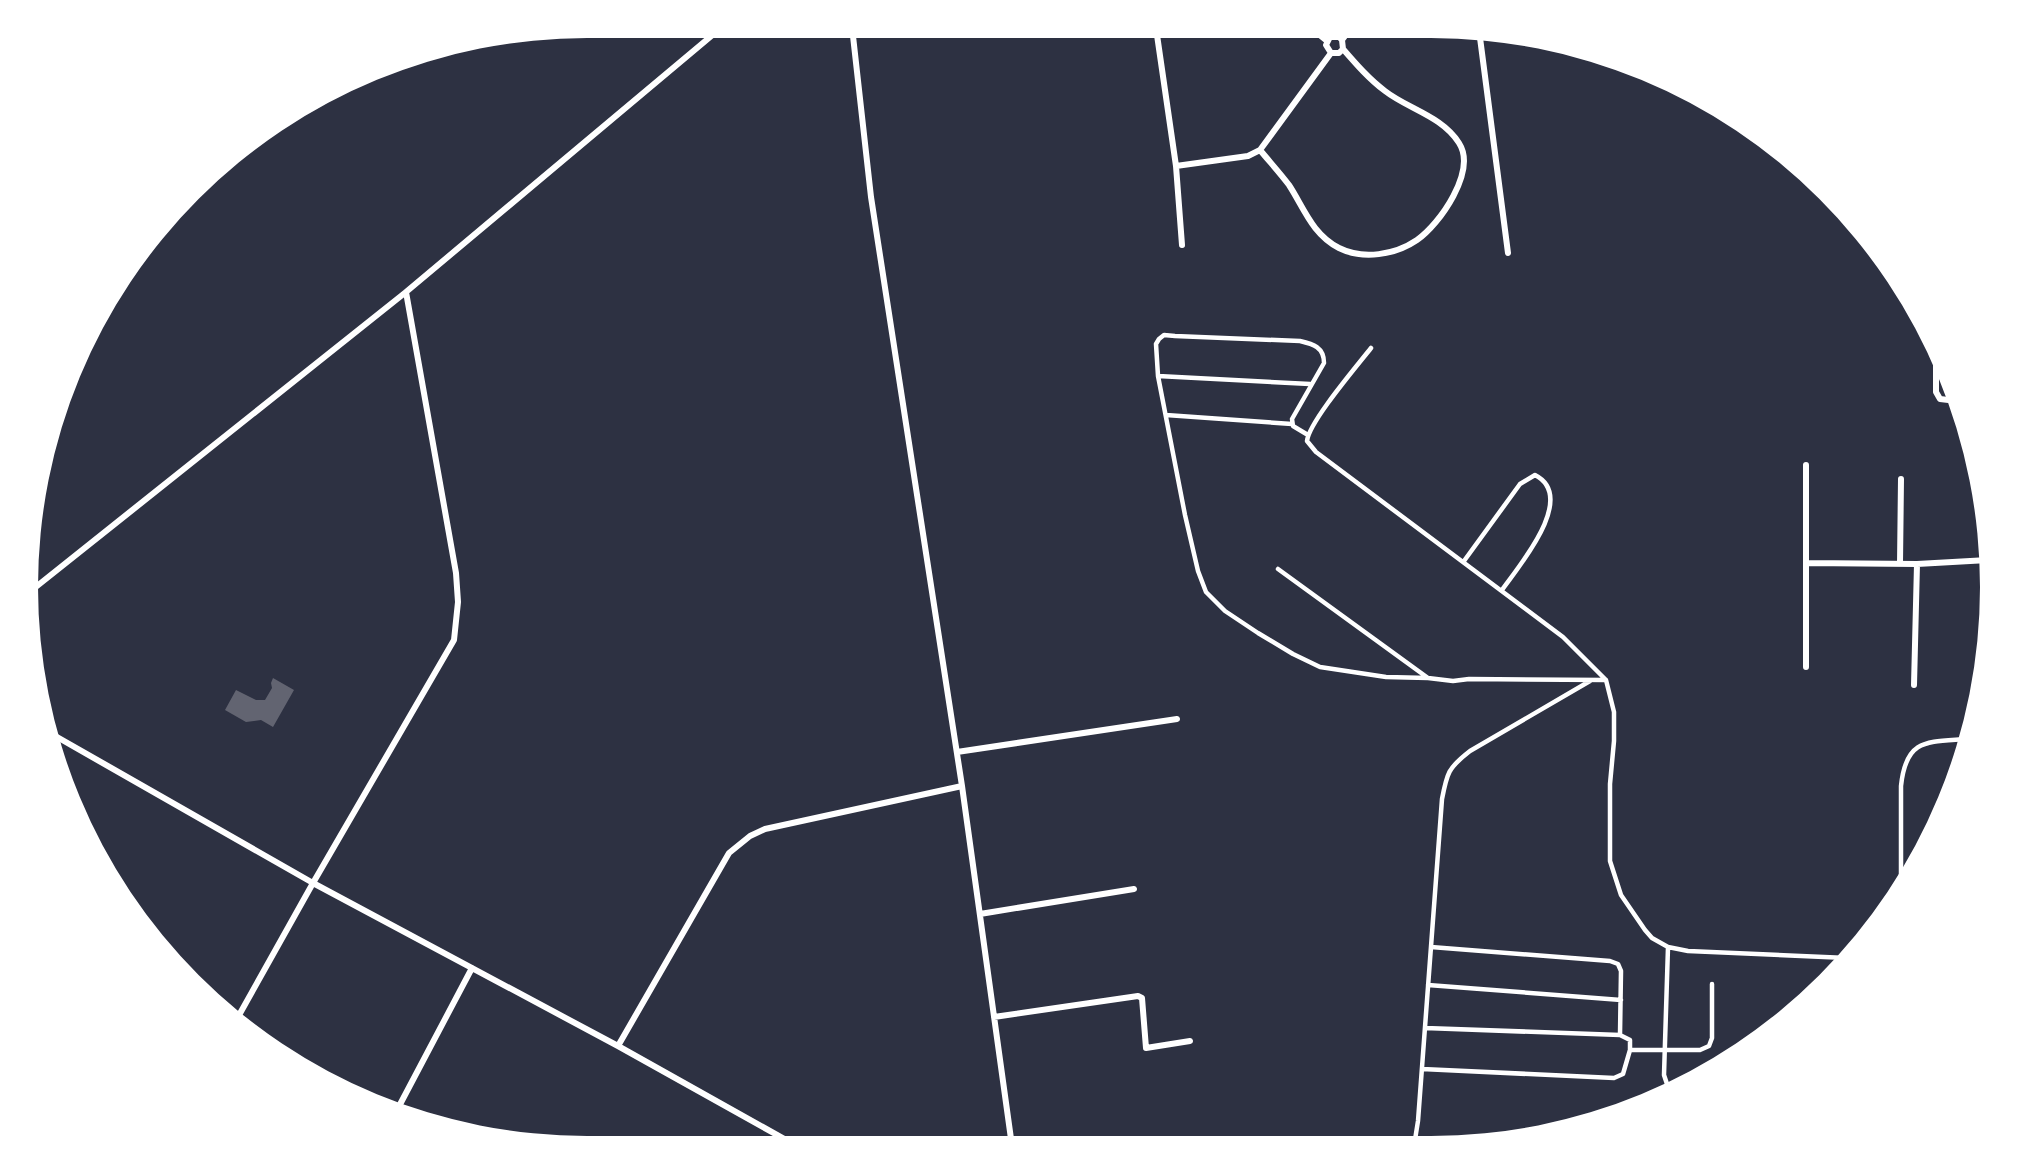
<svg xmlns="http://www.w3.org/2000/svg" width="2018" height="1174" font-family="'Times New Roman',serif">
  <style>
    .building { fill: #626471 }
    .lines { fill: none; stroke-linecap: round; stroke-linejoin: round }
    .service { stroke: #fff; stroke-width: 4.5 }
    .minor { stroke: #fff; stroke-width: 6 }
  </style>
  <rect width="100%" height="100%" fill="#2d3142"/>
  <!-- building -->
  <path class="building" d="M273,678l21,12 -21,37 -12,-7 -15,2 -21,-12 11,-20 20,10h9l7,-12 -1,-5z"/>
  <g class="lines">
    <!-- service -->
    <path class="service" d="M1371,348c-14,18 -62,74 -64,93l9,11 247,185 43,43 8,32v29l-4,43v77l11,34 24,35 7,8 16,9 20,4 159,7
      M1158,376l152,8
      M1166,415l126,9
      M1308,435l-15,-9 -1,-7 32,-56c0,-16 -11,-19 -24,-22l-125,-5 -11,-1 -5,4 -3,5 2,32 27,139 13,56 8,21 19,19 33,22 35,21 27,13 66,10 42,1
      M1464,561l56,-77 15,-9c43,22 -16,91 -33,115
      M1278,569l150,109 25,3 16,-2 137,1
      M1901,891v-105c5,-48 26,-44 66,-47
      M1431,947l179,14 8,3 3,7 -1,64
      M1668,947l-4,128 3,9 9,4
      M1428,985l193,15
      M1630,1050h70l9,-4 3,-8v-54
      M1422,1069l192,9 9,-4 7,-24v-10l-10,-5 -195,-7
      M1414,1146l4,-25 24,-322c5,-26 6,-31 28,-48l120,-70"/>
    <!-- minor -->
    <path class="minor" d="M852,27l19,170 91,589 50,360
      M1156,28l20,138 6,79
      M1311,28l16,13
      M1479,30l29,223
      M1342,40l9,-12
      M1260,150c9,11 20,23 29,35 15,23 23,49 50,63 24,12 56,7 78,-8 23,-16 60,-69 42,-97 -17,-27 -51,-34 -74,-52 -16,-12 -29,-27 -42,-42l-1,-9 -3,-3h-9l-4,8 5,8h8l4,-4
      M1176,166l72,-10 12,-6 71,-97
      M1936,349v43l4,7 17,2
      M1806,465v202
      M1806,563l111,1 71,-4
      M1900,564l1,-85
      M32,590l374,-298 316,-265
      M1914,685l3,-121
      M50,733l263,150 305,163 179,100
      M957,752l220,-33
      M980,914l154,-25
      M238,1017l75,-134 141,-243 4,-38 -2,-29 -50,-281
      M994,1017l144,-21 4,2 4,50 44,-7
      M618,1046l111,-193 21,-17 15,-7 197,-43
      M396,1112l76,-144"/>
  </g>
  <!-- crop -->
  <path d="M0 0H2018V1174H0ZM587 38H1431A549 549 0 0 1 1980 587V587A549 549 0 0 1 1431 1136H587A549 549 0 0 1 38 587V587A549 549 0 0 1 587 38Z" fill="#fff" fill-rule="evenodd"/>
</svg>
